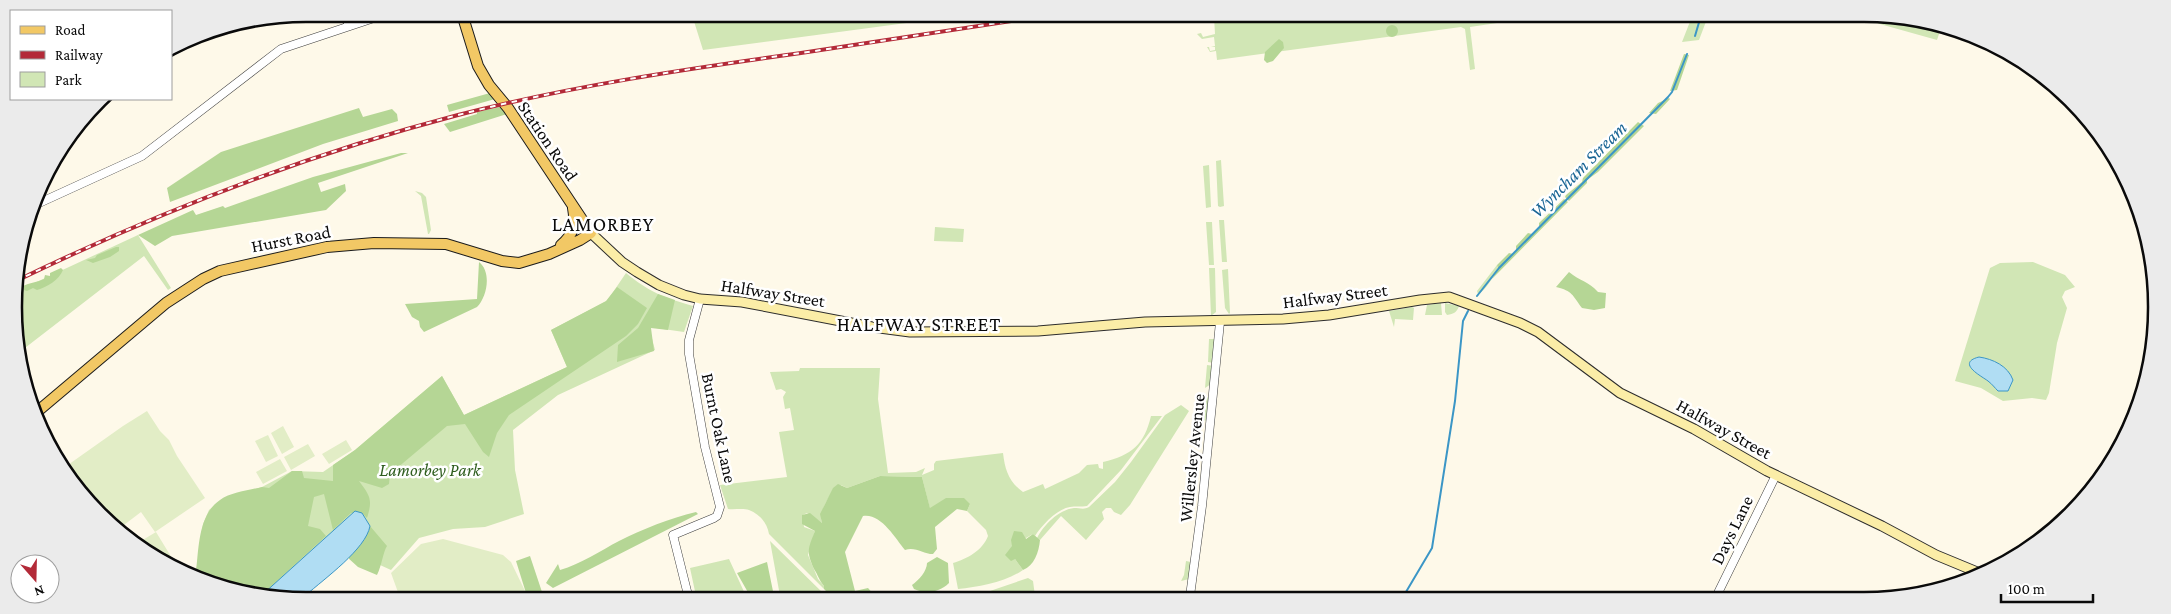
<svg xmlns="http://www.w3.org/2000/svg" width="2171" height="614" font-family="'Crimson Pro',serif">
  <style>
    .green { fill: #d1e6b5 }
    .forest { fill: #b5d695 }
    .pitch { fill: #e2edc6 }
    .water { fill: #b0ddf3; stroke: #3b96c6 }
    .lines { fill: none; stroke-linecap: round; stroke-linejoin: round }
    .stream { stroke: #3b96c6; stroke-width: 2 }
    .tertiary-casing { stroke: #3d3d3d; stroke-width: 9 }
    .secondary-casing { stroke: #2c2c2c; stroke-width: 11 }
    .primary-casing { stroke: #1b1b1b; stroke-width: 12 }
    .tertiary { stroke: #fff; stroke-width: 8 }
    .secondary { stroke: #fbeda7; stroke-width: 9 }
    .primary { stroke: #f2c865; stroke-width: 10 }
    .rail-casing { stroke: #b32a38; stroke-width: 4 }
    .rail { stroke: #fff; stroke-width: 2; stroke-dasharray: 5.5; stroke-linecap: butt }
    .labels { text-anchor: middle; stroke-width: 5; stroke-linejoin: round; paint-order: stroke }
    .street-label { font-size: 18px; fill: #0a0a0a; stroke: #fff }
    .park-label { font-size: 18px; font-style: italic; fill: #2f5e1f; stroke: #fff }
    .water-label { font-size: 19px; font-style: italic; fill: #1b6695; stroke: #fff }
    .quarter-label { font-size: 20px; letter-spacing: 1px; fill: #0a0a0a; stroke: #fff }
    .rim { fill: none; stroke: #0a0a0a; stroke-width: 2.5 }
  </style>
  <rect width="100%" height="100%" fill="#fef9e9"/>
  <!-- green -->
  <path class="green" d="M692,15l267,1 -256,34z
    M1214,17l318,1 -62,9 5,42 -5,1 -5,-41 -4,-2 -244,33 -1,-9 -6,1 -3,-5h2l1,4 5,-1v-3h-4l4,-1 -1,-9 -12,2 -5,-5 4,-1 2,4 12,-3z
    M1691,19h16l-8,21 -17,2z
    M1862,19h59l20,9 -4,12z
    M1221,160l3,46 -4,1 -2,-1 -2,-45z
    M1209,165l2,42 -5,1 -3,-42z
    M415,191l7,2 4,4 5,33 -2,4h-1l-7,-38z
    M1219,220h5l3,42h-5z
    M1206,222h6l2,43h-5z
    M935,227l29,2 -1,13 -29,-1z
    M138,235l33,53 -3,2 -24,-34 -123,95 -6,-59z
    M2033,262l32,13 10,12 -10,4 -3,6 5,11 -10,35 -8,50 -3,7 -14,-2 -29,3 -22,-13 -26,-7 35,-113 10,-5z
    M1497,265l1,4c-5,7 -12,22 -20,25l-1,-3z
    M1209,268h6l1,44 -5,4z
    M1228,269l2,44 -1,1 -4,-6 -3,-38z
    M626,273c23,19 39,25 67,33l-9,26 -35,-5 6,23 -97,45 -45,35 2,40 9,44 -39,13 -32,2 -34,9 -28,32 -22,-10 -11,-13 -70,48h-38l-54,-23 7,-48 6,-14 13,-11 40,-12 30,-16 31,1 32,-22 87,-74 22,39 103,-48 -16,-37 56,-29z
    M1441,303l1,12h-17l2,-10z
    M1445,303l14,3c-2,6 -5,8 -12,9l-2,-3z
    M1412,307l2,1 -1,12 -18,-1 -1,8 -5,-16z
    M1209,339h6l-1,24 -6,-1z
    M1207,365l7,1 -3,18 -6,4z
    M800,368h80l-2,31 10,74 28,-1 9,-4 -3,7 12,-5v-6l2,-3 67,-8c2,17 6,29 20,39l20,-8 2,5 34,-16 8,-8 11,-1 1,4 4,1v-7c29,-7 41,-17 48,-46h11l-41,54 -34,36c-6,1 -12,0 -17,1 -13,2 -28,18 -35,29l-2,-2 -7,4 -11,21 8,11c-18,12 -44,17 -65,19l-5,-26c14,-4 30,-13 35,-27l-2,-6 -19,-19 3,-7 -40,5 -8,-32 -42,-1 -33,12 -6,-3c-11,8 -22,24 -19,38l-15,-10 -4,2 1,12 11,4 -7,24 10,24 6,7v3l-55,-55c-2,-12 -10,-20 -20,-24 -6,-2 -15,0 -21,-1l-8,-24 67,-8 -8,-45 15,-2 -4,-22 -5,1 -2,-12 3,-5 -5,-3 -5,1 -6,-18 29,-1z
    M1205,395l4,4 -1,22 -6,-1z
    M1181,405l8,6 -59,94 -9,10 -7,-3 -3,-4h-5l-4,4 2,7 -18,21 -25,-24 -21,24 -3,-2c7,-13 21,-28 37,-30 6,0 10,2 15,-1l26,-25 16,-20 34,-47z
    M770,541l56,55h-46z
    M729,559l17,37h-50l-6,-28z
    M1186,561l5,1 -2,17 -8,2 3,-6z
    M1028,578l5,3 2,15h-44l-1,-5z"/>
  <!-- forest -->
  <path class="forest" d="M1386 31a6 6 0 1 1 12 0a6 6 0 1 1-12 0Z
    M1279,39l4,3 1,6 -11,13 -6,2 -3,-3 1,-8z
    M1684,54l5,1 -12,35 -7,1z
    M490,93l5,6 -46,13 -2,-7z
    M1669,98l1,1 -14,15 -7,-1 9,-10z
    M500,107l7,7 -57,18 -6,-8 33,-10v-2z
    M359,108l4,9 29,-8 5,5 1,7 -75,23 -153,58 -3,-14 54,-36z
    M1638,122l6,4 -46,46 -11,8v3l-18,18 -4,-4 1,-2 16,-13 1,-4z
    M401,153h7l-90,30 3,9 24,-8 1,7 -20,19 -154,26 -17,10 -17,-11 55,-25 3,5 27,-9 2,2 88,-31z
    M1564,199l4,3 -76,77 6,-10 -1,-4 12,-12 4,1 3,-3v-5l12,-13 4,1 7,-7v-4z
    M116,247h3v4l-9,6 -17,6 -7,-3 9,-2 2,-3z
    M479,262c13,10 8,35 -2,45l-53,25 -4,-5 -1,-6 -7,-4 -7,-13 72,-5z
    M61,268l2,2c-4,10 -16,17 -26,20l-4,-2 -6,3 -3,-1 -1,-4c6,-3 15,-4 21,-7l1,-4 5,1v-3z
    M1569,272c11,9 19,9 29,20l8,1 -1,15 -11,2 -12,-2c-10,-13 -9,-17 -26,-21z
    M617,287l30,21 -9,16 -12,12 -117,79 -12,18 -8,24 -6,-5 -18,-28 -18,2 -57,48 -1,10 -7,4 -23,-7c11,15 14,18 8,37l-5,-5h-11l-18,17 -9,-36 -10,3 -6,29 12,3 6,7 -64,59h-12l-54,-23c3,-24 2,-57 24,-72 11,-8 30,-10 42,-13l7,1 23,-17h10l2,7 29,3v-16l22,-15 87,-74 22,39 103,-48 -16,-37 55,-29z
    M658,294l17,6 -7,30 -17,-2 3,23 -37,11 1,-17 20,-17z
    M880,476l42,1 8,31 16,-10h18l6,6 -3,7 -10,-2 -22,18 2,22 -4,5c-10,0 -18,-8 -28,-4 -10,-12 -24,-37 -42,-34l-18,36 10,39 13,-3 7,8h-44l-7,-7v-3c-5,-6 -6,-11 -10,-17 -8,-18 -6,-20 1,-38l-13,-7v-9l8,-2 12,10 -2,-9 13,-26 5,-4 9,4z
    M696,512l2,2 -145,74 -7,-5 12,-19 2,6c21,-6 40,-19 59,-29 24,-12 51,-23 77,-29z
    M370,526l17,20c-4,6 -5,19 -10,29l-19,-8 -11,-10 17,-18z
    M1014,531l8,1 4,7 7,-5 7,6c-1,12 -6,26 -17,30l-8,-11 -4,2 -6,-6 7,-9 -1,-6z
    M530,556l12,36 -3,3h-14l1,-2 -10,-32z
    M937,557l11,6 1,20c-10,10 -24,11 -35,6l-2,-4c7,-5 15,-14 15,-22z
    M767,562l7,34h-24l-13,-23z"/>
  <!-- pitch -->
  <path class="pitch" d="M147,411l13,20 9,9 8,16 28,42 -50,34 -14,-20 -21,16 -46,-43 -9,-18 58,-41z
    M283,426l11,21 -12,7 -11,-21z
    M268,435l10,21 -12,6 -11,-21z
    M346,440l6,10 -23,14 -7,-10z
    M308,444l7,12 -24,14 -7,-13z
    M280,459l7,12 -24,13 -7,-12z
    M156,532l19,31v1l-31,-13 -8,-7z
    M443,539l60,16 8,7 15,31 -2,2h-125l-8,-22 30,-29z"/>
  <!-- water -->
  <path class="water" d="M1979,357c14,2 29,9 34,23l-5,11h-10c-3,-3 -6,-7 -10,-10 -5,-4 -33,-18 -9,-24z
    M355,511l7,2 8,13c-4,23 -46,53 -64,69h-44z"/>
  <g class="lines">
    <!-- stream -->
    <path class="stream" d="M1695,36l5,-17
      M1477,296l22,-28 169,-171 4,-5 15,-38
      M1403,597l29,-49 23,-147 8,-80 5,-10"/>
    <!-- tertiary casing -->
    <g class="tertiary-casing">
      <path id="tertiary" d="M345,14l4,12
        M37,204l105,-48 139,-107 105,-35
        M2151,365l1,-2
        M688,595l-15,-60 41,-17 3,-2 3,-9 -15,-60 -16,-93v-14l11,-41
        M1190,596l12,-90 18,-184
        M1716,597l60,-122"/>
    </g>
    <!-- secondary casing -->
    <g class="secondary-casing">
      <path id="secondary" d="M591,233l31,29 15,10 22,13 25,10 16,4 42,3 130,25 38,5 128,-1 107,-9 138,-3 46,-4 91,-15 29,-3 71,26 18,9 82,61 74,36 73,42 115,55 54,29 46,19"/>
    </g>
    <!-- primary casing -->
    <g class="primary-casing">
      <path id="primary" d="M561,245c13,-11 15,-21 12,-37
        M38,411l128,-108 37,-24 17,-8 107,-24 47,-4 72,1 56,17 17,2 30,-9 31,-14 11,-7 -83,-125 -19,-23 -11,-19 -16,-52"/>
    </g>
    <!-- tertiary -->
    <use href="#tertiary" class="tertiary"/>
    <!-- secondary -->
    <use href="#secondary" class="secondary"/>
    <!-- primary -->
    <use href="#primary" class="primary"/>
    <!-- rail casing -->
    <g class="rail-casing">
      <path id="rail" d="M16,281c142,-69 289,-126 442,-166 113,-29 228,-46 343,-62 81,-12 162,-25 244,-37"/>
    </g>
    <!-- rail -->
    <use href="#rail" class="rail"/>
  </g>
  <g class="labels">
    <!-- street labels -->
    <g class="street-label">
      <text transform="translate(548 141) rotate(56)" y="6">Station Road</text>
      <text transform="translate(291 239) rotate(-11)" y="6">Hurst Road</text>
      <text transform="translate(773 293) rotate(9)" y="6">Halfway Street</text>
      <text transform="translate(1335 296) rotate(-7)" y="6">Halfway Street</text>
      <text transform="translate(719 428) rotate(78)" y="6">Burnt Oak Lane</text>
      <text transform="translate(1724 429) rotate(29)" y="6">Halfway Street</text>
      <text transform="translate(1192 458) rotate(-84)" y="6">Willersley Avenue</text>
      <text transform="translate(1732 530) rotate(-64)" y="6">Days Lane</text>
    </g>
    <!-- park labels -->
    <g class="park-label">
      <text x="430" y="476">Lamorbey Park</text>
    </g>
    <!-- water labels -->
    <g class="water-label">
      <text transform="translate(1578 169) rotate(-45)" y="7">Wyncham Stream</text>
    </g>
    <!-- quarter labels -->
    <g class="quarter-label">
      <text x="603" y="231">LAMORBEY</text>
      <text x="919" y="331">HALFWAY STREET</text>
    </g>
  </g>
  <!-- crop -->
  <path d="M0 0H2171V614H0ZM306 22H1864A284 284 0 0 1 2148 306V308A284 284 0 0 1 1864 592H306A284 284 0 0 1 22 308V306A284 284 0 0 1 306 22Z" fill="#ebebeb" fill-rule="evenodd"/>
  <path class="rim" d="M306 22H1864A284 284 0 0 1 2148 306V308A284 284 0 0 1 1864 592H306A284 284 0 0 1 22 308V306A284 284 0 0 1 306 22Z"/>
  <!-- legend -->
  <rect x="10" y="10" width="162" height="90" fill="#ffffff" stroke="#9d9d9d"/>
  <rect x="20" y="26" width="25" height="8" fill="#f2c865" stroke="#9d9d9d"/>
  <text x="55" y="35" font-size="15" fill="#0a0a0a">Road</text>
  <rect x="20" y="51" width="25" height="8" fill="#b32a38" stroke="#9d9d9d"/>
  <text x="55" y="60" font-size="15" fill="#0a0a0a">Railway</text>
  <rect x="20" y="72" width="25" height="15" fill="#d1e6b5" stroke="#9d9d9d"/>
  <text x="55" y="85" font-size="15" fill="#0a0a0a">Park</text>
  <!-- north arrow -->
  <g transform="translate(35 579) rotate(160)"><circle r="24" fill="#ffffff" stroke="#9d9d9d"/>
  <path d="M0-4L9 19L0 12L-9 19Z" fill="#b32a38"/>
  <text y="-8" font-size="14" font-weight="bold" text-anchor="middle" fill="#0a0a0a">N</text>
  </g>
  <!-- scale -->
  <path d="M2001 594v8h92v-8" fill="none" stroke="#0a0a0a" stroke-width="2.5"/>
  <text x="2008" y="594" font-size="15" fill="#0a0a0a" stroke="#ffffff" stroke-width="4" paint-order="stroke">100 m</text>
</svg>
